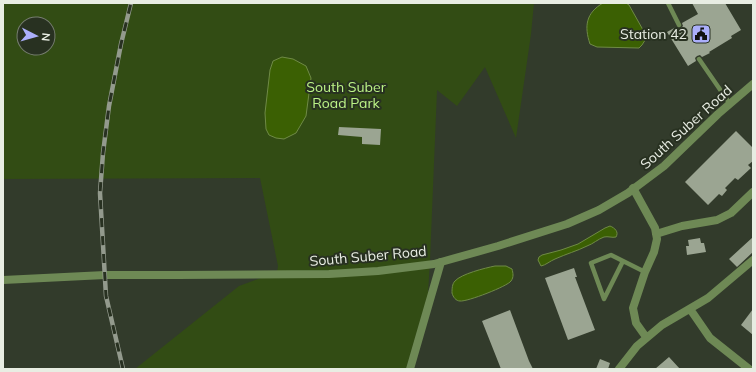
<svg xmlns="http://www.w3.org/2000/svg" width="756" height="372" font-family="Mulish,sans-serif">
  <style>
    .green { fill: #324c14; fill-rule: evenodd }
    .water { fill: #3b6003; stroke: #6f8a46 }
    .building { fill: #9ba592 }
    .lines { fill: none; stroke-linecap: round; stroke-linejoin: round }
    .service { stroke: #6e8955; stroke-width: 4.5 }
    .minor { stroke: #6e8955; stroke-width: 8 }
    .tertiary { stroke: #6e8955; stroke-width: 8 }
    .rail-casing { stroke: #939a8d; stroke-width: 4.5 }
    .rail { stroke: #283121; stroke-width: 3; stroke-dasharray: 9; stroke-linecap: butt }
    .labels { text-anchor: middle; stroke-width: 4; stroke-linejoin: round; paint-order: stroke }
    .poi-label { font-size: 14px; fill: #e8ede3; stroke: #283121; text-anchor: end }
    .park-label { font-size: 14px; fill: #bcf387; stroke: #283121 }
    .street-label { font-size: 14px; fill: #e8ede3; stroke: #283121 }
  </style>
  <rect width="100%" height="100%" fill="#323b2b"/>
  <!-- green -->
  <path class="green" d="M3,3h531l-3,31 -15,104 -31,-71 -28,39 -20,-16 -7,170 -2,34 -22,75h-271l104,-83 38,-14 1,-6 -18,-88 -257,1zM24,24h24v24h-24z"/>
  <!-- water -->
  <path class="water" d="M603,3h23l3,2 18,32 -5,8 -3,3 -42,-1 -7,-3c-6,-18 -4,-31 13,-41z
    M282,57l11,2 13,7 5,12 -5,38 -10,17 -12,6 -8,-1 -7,-3 -3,-6 -1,-16 5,-43 3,-9z
    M610,226c5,2 9,6 6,11 -4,1 -8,-1 -12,0 -6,2 -11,7 -17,9 -10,5 -21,8 -32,13 -5,2 -9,6 -14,7l-3,-6 1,-3 3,-2 19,-5 17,-6 27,-16z
    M495,266h11l6,3c1,4 2,8 -1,12 -3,5 -44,21 -51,20 -4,0 -7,-4 -8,-8 0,-4 0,-9 3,-12 6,-7 30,-13 40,-15z"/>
  <!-- building -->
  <path class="building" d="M692,3h33l16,27 -10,6 1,2 -23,14 1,1 -8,4 -2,-2 -3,1 -2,2 1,3 -8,5 -21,-34 9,-5 2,2 3,-1 2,-2 -1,-3 16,-9z
    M339,127l42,2 -1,16 -18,-1v-7l-24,-2z
    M736,131l17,17v13l-5,4 3,3 -13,12 -3,-2 -10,10 2,2 -5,6 -3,-2 -11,11 -23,-23z
    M753,237v15l-16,15 -8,-8z
    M700,238l1,5h3l2,9 -19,3 -1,-9h3l-1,-6z
    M574,268l3,9h-2l20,53 -27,10 -23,-62z
    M753,309v26l-12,-10z
    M510,310l19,51 4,8h-32l-19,-48z
    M669,357l11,12h-25z
    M600,359l10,4 -2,6h-12z"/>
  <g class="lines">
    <!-- service -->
    <path class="service" d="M668,3l11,22
      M699,59l31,45
      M623,261l-19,38 -13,-36 20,-8 34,17"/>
    <!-- minor -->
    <path class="minor" d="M633,188l22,40 2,11 -3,13 -9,20 -12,36 3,15 10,14
      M656,234l26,-8 35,-6 14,-7 22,-21
      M690,309l20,29 39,31
      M410,369l31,-107
      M619,369l18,-23 25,-21 46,-27 45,-38"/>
    <!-- tertiary -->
    <path class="tertiary" d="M3,280l102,-5h72l152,-1 49,-3 56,-7 64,-18 69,-22 32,-14 29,-17 36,-27 54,-52 35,-30"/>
    <!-- rail casing -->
    <g class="rail-casing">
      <path id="rail" d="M123,369l-17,-73 -6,-103 3,-40 6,-47 12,-62 10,-41"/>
    </g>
    <!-- rail -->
    <use href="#rail" class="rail"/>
  </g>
  <!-- icons -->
  <defs>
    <g id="civic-square" transform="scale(1)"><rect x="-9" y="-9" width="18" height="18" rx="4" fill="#abaffb" stroke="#283121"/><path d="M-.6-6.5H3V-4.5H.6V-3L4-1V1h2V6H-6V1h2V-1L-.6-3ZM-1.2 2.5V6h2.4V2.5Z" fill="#111"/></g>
  </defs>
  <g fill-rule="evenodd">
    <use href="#civic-square" x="701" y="34"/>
  </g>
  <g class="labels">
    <!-- poi labels -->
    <g class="poi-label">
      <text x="687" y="39">Station 42</text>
    </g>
    <!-- park labels -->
    <g class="park-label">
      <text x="346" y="92">South Suber<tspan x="346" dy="16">Road Park</tspan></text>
    </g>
    <!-- street labels -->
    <g class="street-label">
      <text transform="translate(686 127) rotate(-42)" y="5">South Suber Road</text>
      <text transform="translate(368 256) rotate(-5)" y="5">South Suber Road</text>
    </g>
  </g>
  <!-- border -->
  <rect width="756" height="372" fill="none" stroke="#e8ede3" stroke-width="8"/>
  <!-- north arrow -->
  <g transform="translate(36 36) rotate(96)"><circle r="19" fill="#283121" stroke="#757c6f"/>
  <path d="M0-3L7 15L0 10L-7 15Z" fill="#abaffb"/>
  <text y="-6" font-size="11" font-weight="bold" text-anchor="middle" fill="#e8ede3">N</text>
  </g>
</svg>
